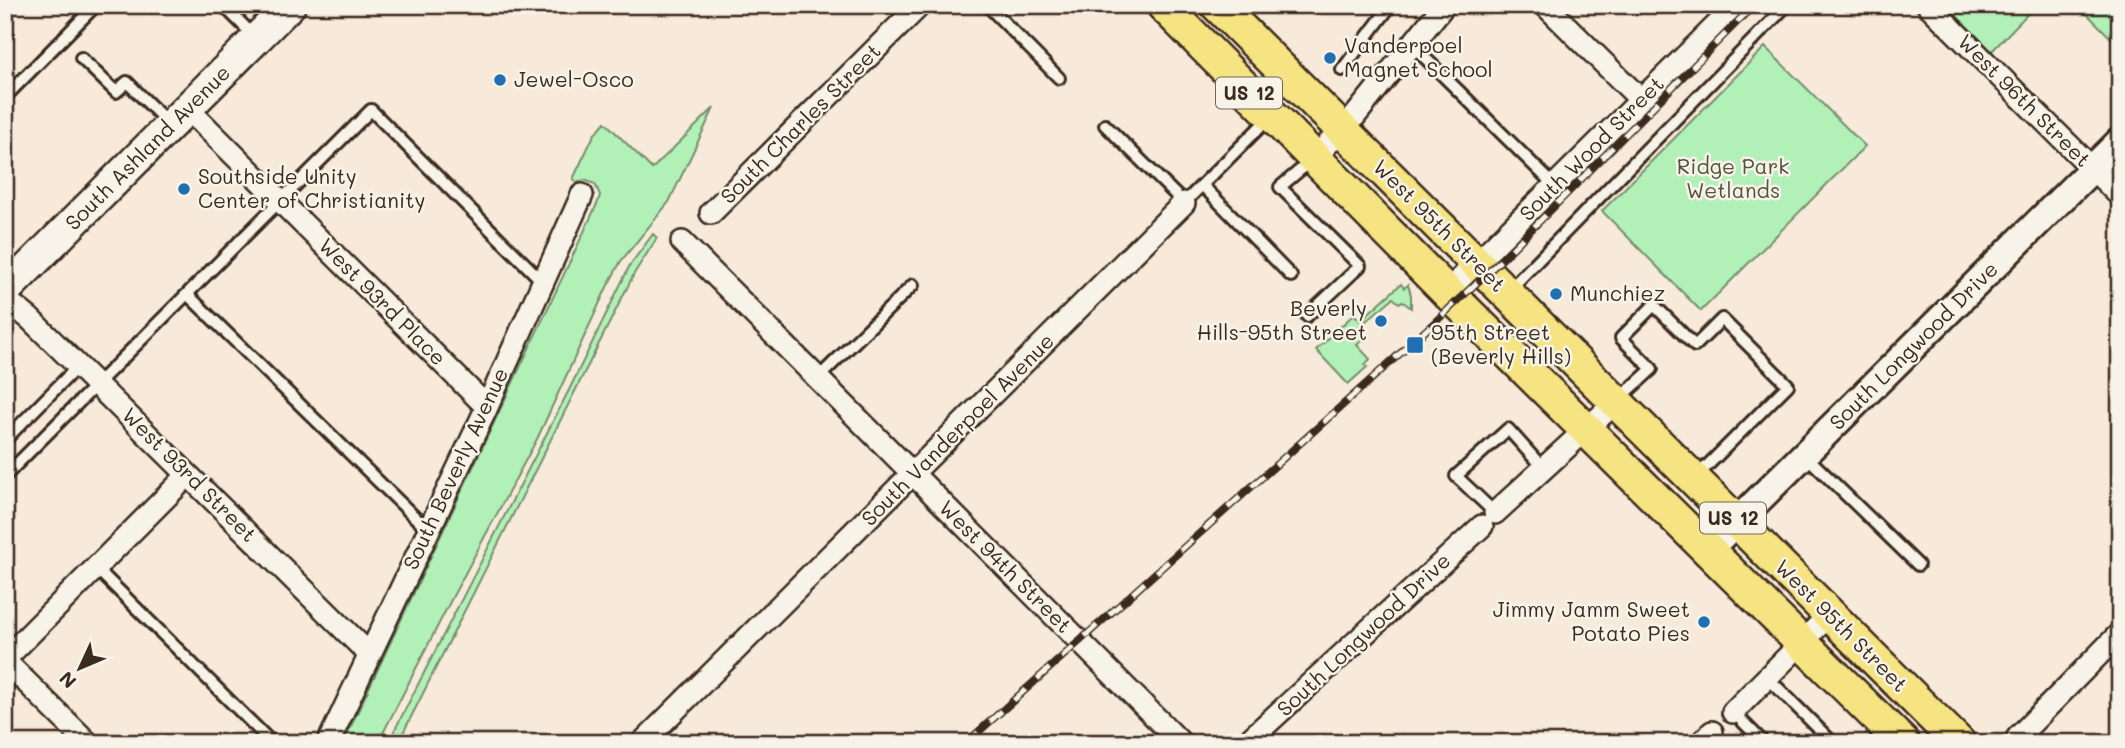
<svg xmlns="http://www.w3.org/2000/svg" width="2125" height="748" font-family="Mali,sans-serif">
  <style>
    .green { fill: #b1f1b8; stroke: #768e6b; stroke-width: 2 }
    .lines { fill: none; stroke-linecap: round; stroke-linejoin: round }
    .service-casing { stroke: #3b2a1e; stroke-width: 16 }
    .minor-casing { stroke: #3b2a1e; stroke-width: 26 }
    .tertiary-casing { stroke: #3b2a1e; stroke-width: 32 }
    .secondary-casing { stroke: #3b2a1e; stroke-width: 35 }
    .primary-casing { stroke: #3b2a1e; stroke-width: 37 }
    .service { stroke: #f7f3e8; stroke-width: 10 }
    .minor { stroke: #f7f3e8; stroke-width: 21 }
    .tertiary { stroke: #f7f3e8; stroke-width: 26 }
    .secondary { stroke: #f7f3e8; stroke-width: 30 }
    .primary { stroke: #f6e381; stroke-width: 32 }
    .rail-casing { stroke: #3b2a1e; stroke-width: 8 }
    .rail { stroke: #f7f3e8; stroke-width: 5; stroke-dasharray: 16; stroke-linecap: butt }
    .poi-dot { fill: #1f6fb2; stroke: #f7f3e8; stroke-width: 2.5 }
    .labels { text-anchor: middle; stroke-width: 5; stroke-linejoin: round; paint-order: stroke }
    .shield { fill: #f7f3e8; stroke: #73665b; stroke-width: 2 }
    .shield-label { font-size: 19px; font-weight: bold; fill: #3b2a1e }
    .poi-label { font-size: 21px; fill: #3b2a1e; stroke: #f7f3e8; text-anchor: start }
    .street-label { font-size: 21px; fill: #3b2a1e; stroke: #f7f3e8 }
    .park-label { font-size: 21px; fill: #53523d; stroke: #f7f3e8 }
  </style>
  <rect width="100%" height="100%" fill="#f7eadb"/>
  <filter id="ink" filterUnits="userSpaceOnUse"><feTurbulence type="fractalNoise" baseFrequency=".0143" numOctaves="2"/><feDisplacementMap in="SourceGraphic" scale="14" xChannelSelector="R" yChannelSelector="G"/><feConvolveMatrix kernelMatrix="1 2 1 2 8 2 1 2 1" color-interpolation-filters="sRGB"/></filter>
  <g filter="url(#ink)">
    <!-- green -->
    <path class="green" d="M1945,5h91l-44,46z
      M2078,5h42v42z
      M1765,47l100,99 -164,165 -99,-100z
      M714,108l-45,94 -48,59 -14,26 -69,150 -85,159 -75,147h-35l255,-541 2,-7 -5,-11 -11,-4 -7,2 -4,-3 21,-44 11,-13 47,47z
      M653,234l4,4 -22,34 -237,471h-10l181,-353 61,-125z
      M1401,284l3,4 4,-3 3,10v13l-9,-7 -3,2 -6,-5 -27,23 -3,-3z
      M1354,314l9,10 -5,5 7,8 -8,8 13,14 -5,6 2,2 -19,17 -32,-34z"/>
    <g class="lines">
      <!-- service casing -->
      <g class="service-casing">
        <path id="service" d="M223,5l32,32
          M987,5l72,73
          M1412,45l143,141
          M81,58l35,34 11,-10 41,41
          M1342,70l49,-65
          M5,97l91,-92
          M1105,125l79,78 86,-86
          M1202,185l89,91
          M1508,291l279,-286
          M187,294l241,236
          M1307,316l53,-50 -80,-79 32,-27
          M817,379l96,-94
          M1618,400l34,-31 -31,-31 33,-33 41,41 27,-27 66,66 -92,92
          M5,440l73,-74
          M1805,455l113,110
          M5,476l366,-366 172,172
          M1495,513l-39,-37 52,-47 35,39
          M97,569l175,174
          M1767,677l66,66
          M1733,712l31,31"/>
      </g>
      <!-- minor casing -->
      <g class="minor-casing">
        <path id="minor" d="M1545,5l96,95
          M1928,5l192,191
          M187,108l300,299
          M1314,158l41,-42 89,-111
          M711,213l209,-208
          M682,242l499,501
          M1447,292l290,-287
          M5,299l24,19 49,48 292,289
          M1495,513l121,-111
          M5,659l183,-184
          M5,661l83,82
          M1733,712l97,-98
          M2018,737l102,-104
          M328,743l159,-336 95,-212
          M642,743l542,-540
          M1246,743l236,-217
          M1701,743l11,-11"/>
      </g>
      <!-- tertiary casing -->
      <g class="tertiary-casing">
        <path id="tertiary" d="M1708,550l412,-409"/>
      </g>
      <!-- secondary casing -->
      <g class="secondary-casing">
        <path id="secondary" d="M5,291l285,-286"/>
      </g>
      <!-- primary casing -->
      <g class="primary-casing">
        <path id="primary" d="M1163,5l284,287 456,451
          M1217,5l742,738"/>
      </g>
      <!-- service -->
      <use href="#service" class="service"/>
      <!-- minor -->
      <use href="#minor" class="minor"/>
      <!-- tertiary -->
      <use href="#tertiary" class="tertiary"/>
      <!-- secondary -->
      <use href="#secondary" class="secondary"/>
      <!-- primary -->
      <use href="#primary" class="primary"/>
      <!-- rail casing -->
      <g class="rail-casing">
        <path id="rail" d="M966,743l468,-420 69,-65 251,-253"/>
      </g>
      <!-- rail -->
      <use href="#rail" class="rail"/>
    </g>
  </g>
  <!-- markers -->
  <g class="poi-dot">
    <circle cx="1330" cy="58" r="7"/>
    <circle cx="500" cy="80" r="7"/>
    <circle cx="184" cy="189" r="7"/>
    <circle cx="1556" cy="294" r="7"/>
    <circle cx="1381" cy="321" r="7"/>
    <rect x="1406" y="336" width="18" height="18" rx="3.5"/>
    <circle cx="1704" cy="622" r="7"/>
  </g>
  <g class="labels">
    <!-- shield labels -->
    <g class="shield">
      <rect x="1216" y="77.5" width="66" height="31" rx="5"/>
      <rect x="1700" y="502.5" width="66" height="31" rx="5"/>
    </g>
    <g class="shield-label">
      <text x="1249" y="100">US 12</text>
      <text x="1733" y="525">US 12</text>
    </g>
    <!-- poi labels -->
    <g class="poi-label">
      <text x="1344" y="53">Vanderpoel<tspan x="1344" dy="24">Magnet School</tspan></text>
      <text x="514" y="87">Jewel-Osco</text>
      <text x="198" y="184">Southside Unity<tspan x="198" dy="24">Center of Christianity</tspan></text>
      <text x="1570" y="301">Munchiez</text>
      <text x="1367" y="316" text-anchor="end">Beverly<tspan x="1367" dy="24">Hills-95th Street</tspan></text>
      <text x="1431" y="340">95th Street<tspan x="1431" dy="24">(Beverly Hills)</tspan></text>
      <text x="1690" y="617" text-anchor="end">Jimmy Jamm Sweet<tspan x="1690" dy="24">Potato Pies</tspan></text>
    </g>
    <!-- street labels -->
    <g class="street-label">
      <text transform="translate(2024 101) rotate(45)" y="7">West 96th Street</text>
      <text transform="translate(801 124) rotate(-45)" y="7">South Charles Street</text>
      <text transform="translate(148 148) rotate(-45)" y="7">South Ashland Avenue</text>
      <text transform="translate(1592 149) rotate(-45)" y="7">South Wood Street</text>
      <text transform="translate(1439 226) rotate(45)" y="7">West 95th Street</text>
      <text transform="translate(382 302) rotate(45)" y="7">West 93rd Place</text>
      <text transform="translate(1914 346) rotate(-45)" y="7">South Longwood Drive</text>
      <text transform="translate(958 430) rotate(-45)" y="7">South Vanderpoel Avenue</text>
      <text transform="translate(456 469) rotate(-65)" y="7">South Beverly Avenue</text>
      <text transform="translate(189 475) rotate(45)" y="7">West 93rd Street</text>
      <text transform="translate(1005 567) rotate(45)" y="7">West 94th Street</text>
      <text transform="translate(1841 626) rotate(45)" y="7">West 95th Street</text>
      <text transform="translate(1364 635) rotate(-43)" y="7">South Longwood Drive</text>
    </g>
    <!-- park labels -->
    <g class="park-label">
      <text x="1733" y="174">Ridge Park<tspan x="1733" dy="24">Wetlands</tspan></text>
    </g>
  </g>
  <!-- margin -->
  <rect width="2125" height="748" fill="none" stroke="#f7f3e8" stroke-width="28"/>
  <rect x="14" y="14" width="2097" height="720" fill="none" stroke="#3b2a1e" stroke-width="2.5" filter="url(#ink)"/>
  <!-- north arrow -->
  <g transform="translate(80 668) rotate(226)" stroke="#f7f3e8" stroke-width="5" paint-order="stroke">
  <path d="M0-5L12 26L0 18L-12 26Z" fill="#3b2a1e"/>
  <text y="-10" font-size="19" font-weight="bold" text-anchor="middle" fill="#3b2a1e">N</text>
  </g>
</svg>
